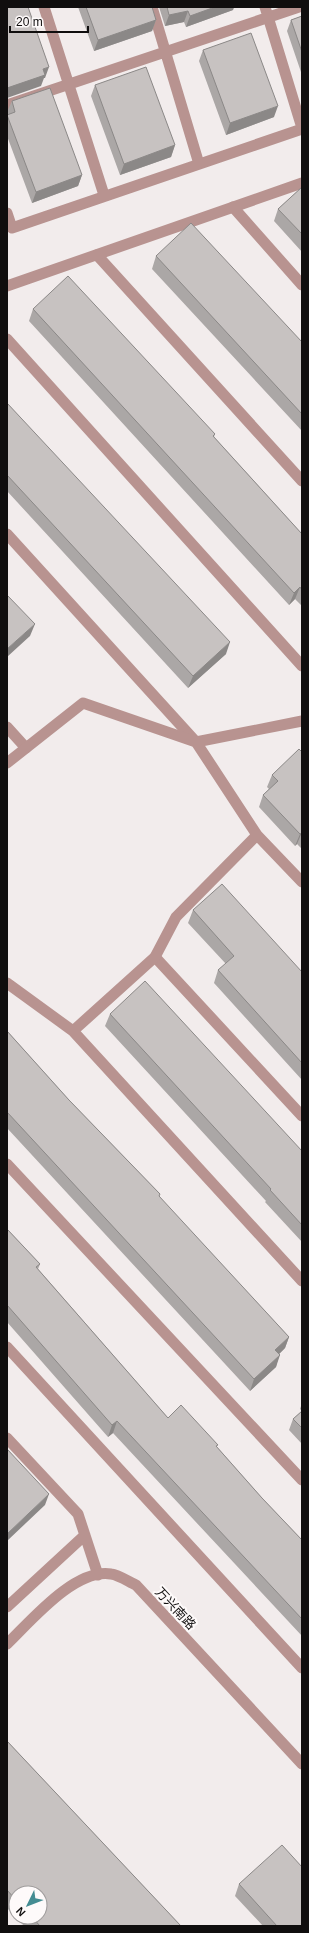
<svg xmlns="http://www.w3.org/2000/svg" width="309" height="1933" font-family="Arial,'Noto Sans SC',sans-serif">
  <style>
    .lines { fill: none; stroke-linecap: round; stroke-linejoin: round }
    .service { stroke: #b89390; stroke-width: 11 }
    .minor { stroke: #b89390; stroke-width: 11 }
    .wall { fill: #aba7a6; fill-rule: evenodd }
    .shaded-wall { fill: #8b8887 }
    .building { fill: #c7c2c1; stroke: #8b8887 }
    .labels { text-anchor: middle; stroke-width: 4; stroke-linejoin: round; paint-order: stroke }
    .street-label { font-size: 13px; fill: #100e0e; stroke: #fefafa }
  </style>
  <rect width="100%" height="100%" fill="#f2ecec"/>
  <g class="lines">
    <!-- service -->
    <path class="service" d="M44,7l60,188
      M152,7l47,157
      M265,7l37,121
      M7,105l292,-98
      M233,207l69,78
      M7,213l5,15 290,-99
      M97,255l205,226
      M7,339l295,327
      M7,534l189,208
      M7,727l19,21
      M155,957l147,159
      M7,1164l295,316
      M7,1438l71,76 20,61
      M7,1607l78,-72"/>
    <!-- minor -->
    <path class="minor" d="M7,286l295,-103
      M196,742l61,93 45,47
      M7,763l76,-60 113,39 106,-21
      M7,983l66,48 82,-74 21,-40 81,-82
      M73,1031l229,250
      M7,1347l295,321
      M7,1644c24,-23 68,-76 104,-70 8,1 18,8 25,11l166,179"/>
  </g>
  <!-- wall -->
  <path class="wall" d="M78,7h74l4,13 -4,11 -58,20z
    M159,7h75l-1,3 -47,17 -2,-5 -19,4z
    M302,16v59l-15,-44 4,-11z
    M203,50l71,67 -48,18 -27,-74z
    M95,85l80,60 -4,12 -51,18 -29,-79z
    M12,101l70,74 -4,11 -46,17 -25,-67v-21l1,-1 -1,-2z
    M302,187v65l-28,-31 4,-12z
    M156,256l146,86v89l-150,-162z
    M33,309l182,125 -1,3 88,97v72l-7,-7 -6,6 -260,-284z
    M7,403l219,251 -38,34 -181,-197z
    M302,752v97l-5,-5 -2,2 -36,-39 4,-12 6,-6 -2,-2 5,-12z
    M193,910l109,62v108l-88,-97 4,-13 8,-6 -38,-41z
    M110,1014l192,137v91l-37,-40 1,-1 -161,-175z
    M7,1031l62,69 91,94 -1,3 130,140 -4,11 -6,6 -3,13 -26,24 -243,-263z
    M7,1229l33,35 -2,5 130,149 49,29 45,51 40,42v96l-189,-203 -5,4 -101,-115z
    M302,1403v41l-13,-14 4,-11 9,-8 -2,-2z
    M7,1741l174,185h-157l-17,-18zM16,1893l24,24h-24z
    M239,1884l63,42h-39l-28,-30z"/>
  <!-- shaded-wall -->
  <path class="shaded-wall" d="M215,7h19l-1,3 -47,17 4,-11z
    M188,11l-4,11 -19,4 4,-11z
    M156,20l-4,11 -58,20 4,-11z
    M49,67l-4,11h-1l-3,8 -34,12v-10l36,-19z
    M278,106l-4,11 -48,18 4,-12z
    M175,145l-4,12 -51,18 4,-11z
    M82,175l-4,11 -46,17 4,-11z
    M300,587l-5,12 -6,6 5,-12z
    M35,624l-5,12 -23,21v-8z
    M230,642l-4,12 -38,34 5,-12z
    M302,832l-5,12 -2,2 5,-12z
    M289,1337l-4,11 -14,14 4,-12z
    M280,1355l-4,12 -26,24 4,-12z
    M117,1421l-4,12 -5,4 4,-12z
    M49,1494l-4,11 -38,36v-7z"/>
  <!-- building -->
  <path class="building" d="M7,7h21l21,60 -6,2 2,6 -38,13z
    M86,7h66l4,13 -58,20z
    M167,7h48l-25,9 -2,-5 -19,4z
    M302,16v36l-11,-32z
    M251,33l27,73 -48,17 -27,-73z
    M146,67l29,78 -51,19 -29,-79z
    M50,88l32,87 -46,17 -29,-77 8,-3 -3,-11z
    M302,187v47l-24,-25z
    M191,223l111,119v72l-146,-158z
    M68,276l147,158 -2,2 89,98v56l-2,-3 -6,6 -261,-284z
    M7,403l223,239 -37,34 -186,-201z
    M7,595l28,29 -28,25z
    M299,749l3,3v81l-2,1 -37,-39 15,-14 -6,-6z
    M222,884l80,88v91l-84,-93 16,-14 -41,-46z
    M145,981l157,170v74l-32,-35 1,-1 -161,-175z
    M7,1031l62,69 91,94 -1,2 130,141 -14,13 5,5 -26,24 -247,-267z
    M7,1229l33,35 -4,3 132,151 13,-13 37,40 -2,1 46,52 40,42v79l-185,-198 -5,4 -105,-120z
    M302,1411v17l-9,-9z
    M7,1449l42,45 -42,40z
    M7,1741l174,185h-141l-8,-9h8v-24h-24v7l-9,-10z
    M282,1845l20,22v59h-25l-38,-42z"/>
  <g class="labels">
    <!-- street labels -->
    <g class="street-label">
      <text transform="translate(176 1608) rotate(47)" y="5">万兴南路</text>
    </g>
  </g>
  <!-- border -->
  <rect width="309" height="1933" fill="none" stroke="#100e0e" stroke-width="16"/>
  <!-- north arrow -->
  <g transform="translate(28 1905) rotate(227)"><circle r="19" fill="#fefafa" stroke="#9f9c9c"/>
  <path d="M0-3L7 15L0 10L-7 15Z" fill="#448c92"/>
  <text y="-6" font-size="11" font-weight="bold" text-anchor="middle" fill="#100e0e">N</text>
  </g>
  <!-- scale -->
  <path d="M10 26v6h78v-6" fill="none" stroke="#100e0e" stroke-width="2"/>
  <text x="16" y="26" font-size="12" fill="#100e0e" stroke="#fefafa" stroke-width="3" paint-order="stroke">20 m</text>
</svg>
